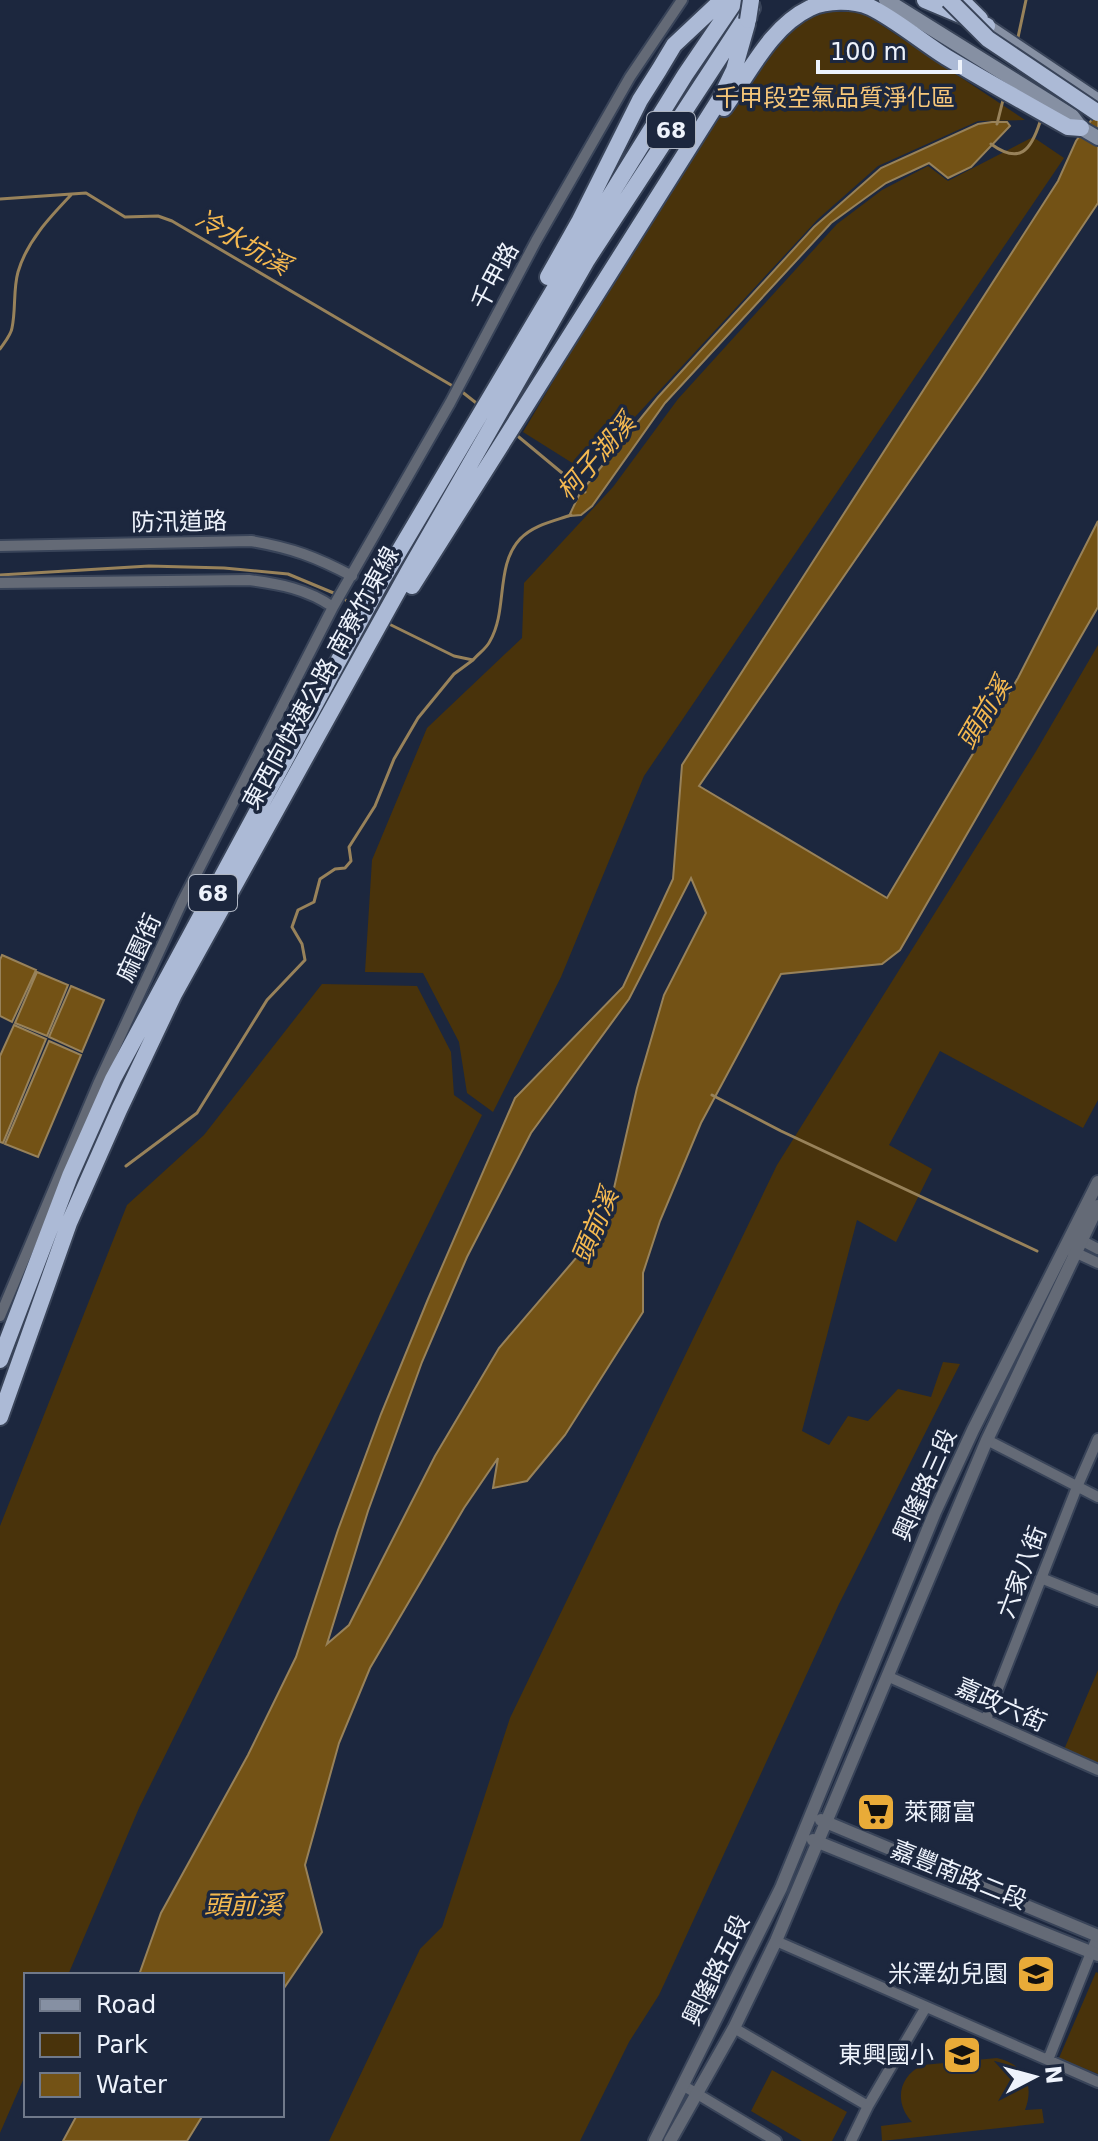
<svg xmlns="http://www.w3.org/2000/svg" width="1098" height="2141" font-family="'DejaVu Sans','Noto Sans TC',sans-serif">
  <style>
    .green { fill: #49330b }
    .water { fill: #735215; stroke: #98825a; stroke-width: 2; fill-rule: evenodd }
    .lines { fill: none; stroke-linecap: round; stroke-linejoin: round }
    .stream { stroke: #98825a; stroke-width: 3 }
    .minor-casing { stroke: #394459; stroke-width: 14 }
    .tertiary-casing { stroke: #394459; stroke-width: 16 }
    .secondary-casing { stroke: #394459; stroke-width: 18 }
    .trunk-casing { stroke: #394459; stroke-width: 20 }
    .minor { stroke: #646a76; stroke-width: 10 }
    .tertiary { stroke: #646a76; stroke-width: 12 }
    .secondary { stroke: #8690a3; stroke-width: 14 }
    .trunk { stroke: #acbad6; stroke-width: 16 }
    .trunk-bridge-casing { stroke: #394459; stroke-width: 20; stroke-linecap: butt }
    .trunk-bridge { stroke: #acbad6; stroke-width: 16 }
    .labels { text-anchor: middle; stroke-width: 7; stroke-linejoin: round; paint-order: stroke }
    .shield { fill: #1c273e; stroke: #afb6c3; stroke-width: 2 }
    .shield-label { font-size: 22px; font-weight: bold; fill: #eef3fc }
    .park-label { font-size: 24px; fill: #f7c779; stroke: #1c273e }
    .street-label { font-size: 24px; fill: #eef3fc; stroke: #1c273e }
    .poi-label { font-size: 24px; fill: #eef3fc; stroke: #1c273e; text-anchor: end }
    .water-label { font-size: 26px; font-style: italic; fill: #f5b950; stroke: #1c273e }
  </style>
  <rect width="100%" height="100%" fill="#1c273e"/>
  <!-- green -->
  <path class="green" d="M818,12h44l163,108 -47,1 -100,45 -60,53 -233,252 -62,-39 144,-242 104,-145z
    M1033,137l31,21 -420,618 -83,201 -68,135 -26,-19 -8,-51 -36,-69 -58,-1 7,-112 55,-132 95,-90 2,-55 89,-96 65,-88 159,-175 45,-34 46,-24 20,15z
    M1098,645v455l-15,28 -143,-77 -51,94 43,24 -36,73 -39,-22 -55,211 27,14 19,-29 20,5 30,-32 33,8 12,-35 17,2 -121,240 -180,391 -30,47 -49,99h-251l91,-192 22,-22 68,-209 267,-553 258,-412z
    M322,984l95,2 34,66 3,43 28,20 -343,693 -71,167h-42v98l-26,60v-607l127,-321 77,-70z
    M1098,1670v96l-35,-14z
    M1096,1972l2,1v101l-39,-16z
    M997,2058c27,6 38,26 28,52l17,-1 2,14 -162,18 -1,-15 31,-4c-18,-19 -14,-46 11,-57z
    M772,2070l75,42 -15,29h-30l-51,-30z"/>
  <!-- water -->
  <path class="water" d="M1098,111v92l-118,176 -281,407 188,112 131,-220 80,-157v86l-198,343 -18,14 -101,10 -80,149 -41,98 -17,52v39l-78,123 -38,46 -34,7 5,-30 -34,50 -94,160 -31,75 -34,122 17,67 -40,59v-16h-143l22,-62 87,-158 48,-98 42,-127 43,-116 47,-115 87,-201 108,-111 50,-108 9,-114 376,-584 18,-40zM691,878l15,35 -42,82 -27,93 -31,135 -107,125 -64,108 -86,169 -22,19 41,-133 54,-149 45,-105 64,-124 98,-134z
    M992,122h15l3,4 -39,41 -23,11 -19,-15 -43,20 -55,40 -166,180 -73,103 -11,9 -12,1 11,-23 78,-96 156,-170 67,-59 97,-44z
    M2,955l34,15 -24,52 -12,-6v-56z
    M37,972l31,13 -21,51 -32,-13z
    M71,986l33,14 -22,52 -33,-15z
    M14,1025l32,14 -43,104 -3,-1v-86z
    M49,1041l32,14 -43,102 -33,-13z
    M77,2115h126l-16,26h-124z"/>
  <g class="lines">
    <!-- stream -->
    <path class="stream" d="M1017,42l9,-42
      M997,124l7,-28
      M991,144c29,21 40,6 49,-22l5,-1
      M0,199l86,-6 39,24 33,-1 14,5 279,164
      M0,349c4,-6 11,-14 12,-21 4,-19 1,-38 6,-56 9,-31 32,-55 53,-77
      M461,391l19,15
      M514,433l71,59
      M0,575l149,-9 75,2 64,6 48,20
      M342,598l18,10
      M387,623l67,33 19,4c5,-6 14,-12 17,-19 18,-31 5,-75 30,-102 13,-14 34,-18 51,-24
      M712,1095l69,36 256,120
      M126,1166l71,-53 70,-113 38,-40 -3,-16 -10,-17 6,-17 16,-8 6,-23 15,-10 10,-1 6,-7 -2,-14 26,-41 19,-47 24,-41 36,-44 19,-14"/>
    <!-- minor casing -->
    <g class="minor-casing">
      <path id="minor" d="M0,546l251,-5c41,7 65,16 101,35
        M0,583l249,-3c31,4 58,9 84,27
        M1075,1237l23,12
        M1070,1250l28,13
        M0,1316l99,-234 83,-180 151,-295 117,-204 86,-162 94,-164 52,-77
        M987,1440l111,57
        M1041,1578l57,23
        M887,1676l211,94
        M986,1719l91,-232 21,-48
        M776,1941l322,141
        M734,2028l134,78
        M1048,2060l50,-125
        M684,2086l92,55
        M851,2141l17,-35 58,-99"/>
    </g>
    <!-- tertiary casing -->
    <g class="tertiary-casing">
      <path id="tertiary" d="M821,1820l277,116
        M813,1840l285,115
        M655,2141l126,-253 154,-376 38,-82 125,-248
        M670,2141l64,-113 42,-87 211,-501 111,-234"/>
    </g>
    <!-- secondary casing -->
    <g class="secondary-casing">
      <path id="secondary" d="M886,0l186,116 9,12 17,10
        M979,21l119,80"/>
    </g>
    <!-- trunk casing -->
    <g class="trunk-casing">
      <path id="trunk" d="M925,0l62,26
        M961,0l19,19
        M724,108c25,-34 46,-81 86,-100 17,-8 43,-8 60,-1 25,12 52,35 76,50 40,24 81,47 122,70l13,1
        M548,277l31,-55 61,-122 19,-30 15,-25 48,-45
        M412,586l309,-489 13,-27 13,-46
        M0,1360l70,-184 43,-97 269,-499 218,-368 85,-137 51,-75
        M0,1417l69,-194 50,-113 55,-116 236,-425 177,-309 165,-252"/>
    </g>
    <!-- minor -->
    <use href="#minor" class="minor"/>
    <!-- tertiary -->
    <use href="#tertiary" class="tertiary"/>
    <!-- secondary -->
    <use href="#secondary" class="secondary"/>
    <!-- trunk -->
    <use href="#trunk" class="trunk"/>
    <!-- trunk-bridge casing -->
    <g class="trunk-bridge-casing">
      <path id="trunk-bridge" d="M949,0l39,39 110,74
        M748,20l3,-20"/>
    </g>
    <!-- trunk-bridge -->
    <use href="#trunk-bridge" class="trunk-bridge"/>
  </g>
  <!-- icons -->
  <defs>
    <g id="supermarket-square" transform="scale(2)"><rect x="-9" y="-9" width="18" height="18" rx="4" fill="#e9ab38" stroke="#1c273e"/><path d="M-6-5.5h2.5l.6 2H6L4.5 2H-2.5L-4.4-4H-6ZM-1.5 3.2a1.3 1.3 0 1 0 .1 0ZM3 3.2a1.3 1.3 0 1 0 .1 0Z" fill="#111"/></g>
    <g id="school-square" transform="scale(2)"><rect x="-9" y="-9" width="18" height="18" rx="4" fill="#e9ab38" stroke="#1c273e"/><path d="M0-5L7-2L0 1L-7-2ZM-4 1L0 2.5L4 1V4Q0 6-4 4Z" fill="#111"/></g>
  </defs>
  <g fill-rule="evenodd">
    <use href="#supermarket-square" x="876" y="1812"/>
    <use href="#school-square" x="1036" y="1974"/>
    <use href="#school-square" x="962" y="2055"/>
  </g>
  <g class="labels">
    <!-- shield labels -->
    <g class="shield">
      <rect x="647" y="112" width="48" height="36" rx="6"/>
      <rect x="189" y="875" width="48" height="36" rx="6"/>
    </g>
    <g class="shield-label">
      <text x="671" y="138">68</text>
      <text x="213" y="901">68</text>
    </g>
    <!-- park labels -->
    <g class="park-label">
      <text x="835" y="106">千甲段空氣品質淨化區</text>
    </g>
    <!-- street labels -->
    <g class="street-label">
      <text transform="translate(495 276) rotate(-62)" y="8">千甲路</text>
      <text transform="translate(179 522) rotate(-1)" y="8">防汛道路</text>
      <text transform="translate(321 678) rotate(-61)" y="8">東西向快速公路 南寮竹東線</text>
      <text transform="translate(139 948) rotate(-65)" y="8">麻園街</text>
      <text transform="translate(925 1485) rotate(-66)" y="8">興隆路三段</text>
      <text transform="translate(1022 1572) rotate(-69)" y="8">六家八街</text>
      <text transform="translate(1001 1705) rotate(24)" y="8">嘉政六街</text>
      <text transform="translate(959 1875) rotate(22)" y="8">嘉豐南路二段</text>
      <text transform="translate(716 1970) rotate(-64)" y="8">興隆路五段</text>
    </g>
    <!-- poi labels -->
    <g class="poi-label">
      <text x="904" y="1820" text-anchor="start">萊爾富</text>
      <text x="1008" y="1982">米澤幼兒園</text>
      <text x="934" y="2063">東興國小</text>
    </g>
    <!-- water labels -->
    <g class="water-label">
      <text transform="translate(243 242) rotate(30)" y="9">冷水坑溪</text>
      <text transform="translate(596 457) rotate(-49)" y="9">柯子湖溪</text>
      <text transform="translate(984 713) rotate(-59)" y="9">頭前溪</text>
      <text transform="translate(595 1226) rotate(-67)" y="9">頭前溪</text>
      <text x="243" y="1914">頭前溪</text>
    </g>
  </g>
  <!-- legend -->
  <rect x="24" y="1973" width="260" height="144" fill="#1c273e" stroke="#70798a" stroke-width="2"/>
  <rect x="40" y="1999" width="40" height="12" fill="#8690a3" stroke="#70798a" stroke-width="2"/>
  <text x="96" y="2013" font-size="24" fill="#eef3fc">Road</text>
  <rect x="40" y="2033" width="40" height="24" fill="#49330b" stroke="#70798a" stroke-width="2"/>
  <text x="96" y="2053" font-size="24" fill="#eef3fc">Park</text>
  <rect x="40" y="2073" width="40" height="24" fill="#735215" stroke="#70798a" stroke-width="2"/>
  <text x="96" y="2093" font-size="24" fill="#eef3fc">Water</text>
  <!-- north arrow -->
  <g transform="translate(1034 2077) rotate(84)" stroke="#1c273e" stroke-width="6" paint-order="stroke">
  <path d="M0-6L14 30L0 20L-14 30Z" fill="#eef3fc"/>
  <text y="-12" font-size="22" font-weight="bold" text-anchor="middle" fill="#eef3fc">N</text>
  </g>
  <!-- scale -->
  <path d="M818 60v12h142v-12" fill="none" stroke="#eef3fc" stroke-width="4"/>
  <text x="830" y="60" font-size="24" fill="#eef3fc" stroke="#1c273e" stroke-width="6" paint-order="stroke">100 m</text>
</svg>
